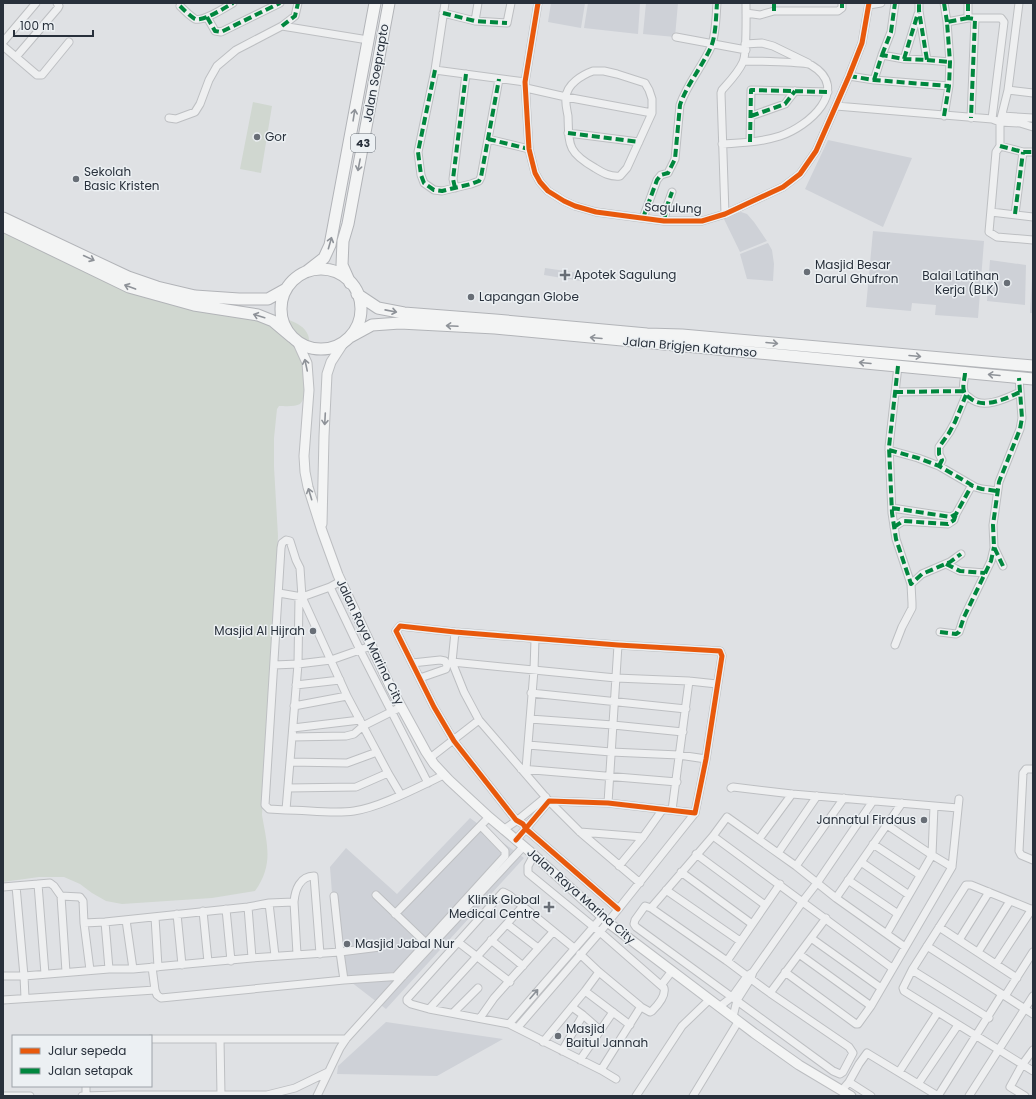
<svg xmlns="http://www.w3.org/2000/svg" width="1036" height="1099" font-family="Poppins,sans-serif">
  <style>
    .built { fill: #ced1d7 }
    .green { fill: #d0d7d0 }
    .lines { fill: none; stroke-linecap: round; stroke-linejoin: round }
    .minor-casing { stroke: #bdbfc2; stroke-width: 9 }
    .major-casing { stroke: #bcbec1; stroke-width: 11 }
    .highway-casing { stroke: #b2b4b8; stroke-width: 13 }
    .minor { stroke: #eeeff0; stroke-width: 7 }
    .major { stroke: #f3f4f4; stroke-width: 9 }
    .highway { stroke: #f3f4f4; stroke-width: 11 }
    .quiet { stroke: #00873e; stroke-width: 4; stroke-dasharray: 8 4; stroke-linecap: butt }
    .cycleway-casing { stroke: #ecf0f3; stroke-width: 8 }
    .cycleway { stroke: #e8590c; stroke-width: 5 }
    .oneway { stroke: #8e9298 }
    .oneway2 { stroke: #8b9096 }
    .poi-dot { fill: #686e76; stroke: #ecf0f3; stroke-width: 1.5 }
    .labels { text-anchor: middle; stroke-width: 3; stroke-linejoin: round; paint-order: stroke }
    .shield { fill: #ecf0f3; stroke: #636a72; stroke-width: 1 }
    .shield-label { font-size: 11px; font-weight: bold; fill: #28303b }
    .street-label { font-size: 12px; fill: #28303b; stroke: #ecf0f3 }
    .poi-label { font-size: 12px; fill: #28303b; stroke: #ecf0f3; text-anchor: start }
  </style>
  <rect width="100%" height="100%" fill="#dfe1e4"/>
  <!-- built -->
  <path class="built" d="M551,3h34l-4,25 -33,-6z
    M588,3h52l-2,31 -54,-6z
    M646,3h32l-3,34 -32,-3z
    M828,140l84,18 -29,69 -78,-38z
    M741,212l6,2 7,8 13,19 -27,11 -17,-35z
    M873,231l111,10 -6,77 -43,-3 1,-10 -24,-2 -1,8 -45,-4z
    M768,243l4,7 2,14 -1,17 -26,-2 -7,-25z
    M990,260l36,5 -1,40 -38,-4z
    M1033,261v52h-3z
    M545,268l41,6v8l-42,-7z
    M470,818l54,40 -138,151 -48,-37 -8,-105 16,-19 51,46z
    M386,1022l117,17 -66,37 -100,-2 1,-8z"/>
  <!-- green -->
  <path class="green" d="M253,102l19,4 -11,67 -21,-4z
    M3,223l242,93 44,4c8,3 16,7 19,15 4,9 0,64 -8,69 -5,3 -15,2 -21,2l-2,3 -3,29v29l4,69 -16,279c5,30 12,49 -7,76l-43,7 -90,6 -16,-3 -14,-8 -12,-9 -16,-7h-25l-36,5z"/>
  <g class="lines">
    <!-- minor casing -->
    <g class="minor-casing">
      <path id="minor" d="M445,3l-10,67 -17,82 3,23 3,8 10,7 8,1 29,-7 8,-3 2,-4 18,-98
        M538,3l-13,79 4,67 6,24 5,9 8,9 16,10 11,5 21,6 68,9h38l23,-7 58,-27 17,-13 16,-23 33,-75 13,-33 7,-40
        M944,3l3,19
        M968,3v15h33l3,4 -12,97
        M1019,3l-11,87 -8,32 20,1 13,4
        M869,5l12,-2
        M180,6c4,4 10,10 15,13 8,3 31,-12 38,-16
        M443,13l32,8 32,2 4,-20
        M746,13l14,2 14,-4h64l4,-3v-5
        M207,17l8,14 6,1 59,-29
        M475,21l3,-18
        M282,26l13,-10 3,-13
        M676,37l70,13
        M3,42l33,-39
        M745,44l17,-1 11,3 35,17
        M3,46l34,29h5l27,-33
        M882,55l9,-23 4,-29
        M16,57l42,-49 1,-2 -2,-3
        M904,59l14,-45
        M927,60l23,2
        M435,70l90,12
        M593,71h11l13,3 28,9 4,7 3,9v14l-25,55 -7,8c-10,1 -17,-3 -25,-8 -28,-16 -26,-23 -27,-52 -1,-6 -3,-13 -2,-19 1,-13 16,-22 27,-26z
        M849,76l25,4 75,6
        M874,80l8,-25 22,4 23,1 -8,-49v-8
        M526,88l40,9 86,16
        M1008,90l25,3
        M836,106l156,13 8,3v24l-4,6 -7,80 8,5 36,3
        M751,116l34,-12 10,-13
        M944,116l5,-30 1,-24 -3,-40 21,-4
        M1002,116l31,2
        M169,118l7,1 19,-7 5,-8 9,-24 8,-14 19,-16 46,-24 86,14
        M971,118l4,-99
        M568,133l71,9
        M488,139l41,10
        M750,142l1,-52 77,2
        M722,144c20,-1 39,-2 58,-8 28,-9 72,-47 31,-71 -5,-3 -57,-4 -67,-4
        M1000,146l23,6h10
        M455,188l-2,-9 13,-105
        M991,212l42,5
        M725,214l-4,-121 1,-3c8,-9 16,-17 21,-28 4,-9 3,-47 3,-59
        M1015,214l8,-62
        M643,218l14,-38 4,-5 7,-2 7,-14 5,-54c7,-21 22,-38 31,-58 5,-12 5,-31 6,-44
        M664,221l3,-15 5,-14
        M965,373c0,5 -3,13 -1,18 0,3 3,5 6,7 13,12 37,0 50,-6
        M895,392l69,-1
        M889,450l29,8 21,8 36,21 7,2 15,2
        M939,466l3,-6 -3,-6v-7l10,-14 6,-11 11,-27
        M892,508l59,9 5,-3 16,-29
        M894,527l9,-6 45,3 6,-4 2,-6
        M946,564l14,7 25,2
        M1003,566l-9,-19 -1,-22 6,-43 21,-53 2,-11 -3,-40
        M911,584l11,-10 28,-12 11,-8
        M330,587l30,63 68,133
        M279,593l23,4 28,-10 11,-6
        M299,597l-1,67 -12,146c21,0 47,4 68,1 27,-4 64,-24 90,-36
        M455,632l-3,30 12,30 15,28 70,81 31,31 60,51
        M940,632l16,2 3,-2 5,-15 27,-56 3,-13
        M895,645l7,-18 10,-19v-5l-1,-19 -15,-45 -4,-26 -3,-66 9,-81
        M452,662l164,16 73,3 28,3
        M412,663l28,-3 5,1 2,4 -1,4 -26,9
        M274,665l24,-1 33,-4 40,-14
        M296,685l44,-5
        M531,693l155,16
        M294,706l53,-10
        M530,719l83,6 70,7
        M293,728l67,-8
        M292,737l54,-1 8,-2 9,-8 38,-19
        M528,745l83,7 68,3 27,4
        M430,758l49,-38
        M290,762l57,1 30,-11
        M521,769l156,13
        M526,769l8,-99 1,-31
        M1033,769h-7l-3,4 -4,78 2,4 12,5
        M288,788l68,-1 32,-14
        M731,788l2,-1 59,7 166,14
        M608,803l10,-158
        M286,810l-17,-1 -4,-4 16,-257 1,-5 4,-3 4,1 6,19 4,8 2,29 45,99 41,77 13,22
        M672,810l17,-129
        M887,825l45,30 20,12
        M503,830l16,-11 27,-22
        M580,832l63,5
        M713,836l179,132
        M759,839l33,-45
        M516,840l33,-39 59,2 87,10 11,-54 16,-103 -2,-5 -102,-6 -163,-13 -55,-6 -4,5 38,76 20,34 62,79 7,4 3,5 92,80
        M873,844l47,31
        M778,853l39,-57
        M696,854l69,51
        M534,855l-6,11v7l72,59 64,56c2,8 -7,18 -12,23l-2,1 -9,-5
        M861,862l48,33
        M619,866l24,-29 20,-28
        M796,866l48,-68
        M681,872l71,52
        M848,880l50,34
        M38,884l7,90
        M16,886l8,90 1,22
        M3,887l47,-4 4,3 7,10 19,1 3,4 1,22 6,47
        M666,890l74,51
        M376,895l52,50
        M61,896l5,76
        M334,896l6,56 40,-5
        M836,898l66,-95
        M294,902l3,52
        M269,903l6,53
        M645,906l6,2 76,53 43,32 79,54 4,6 -10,19 -3,2 -7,-3 -197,-144 -2,-3 1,-4z
        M248,907l4,51
        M651,908l62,-72 14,-19 69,49 40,32 69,49
        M226,909l5,52
        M1033,910l-62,-25h-5l-54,85 -9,18 1,3 129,80
        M203,911l5,51
        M177,914l5,51
        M395,914l94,-97
        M155,917l3,50
        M126,920l7,49
        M105,922l4,47
        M84,923l21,-1 143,-15 21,-4 25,-1c1,-12 6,-26 20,-26l6,78
        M507,924l31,24
        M939,927l78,51
        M887,933l45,-78 2,-49
        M811,938l70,50
        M491,940l32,26
        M959,940l30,-48
        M458,942l52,40
        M927,946l106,68
        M574,948l-65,-53 -6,-3 -96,107v2l4,3 18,5 80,15 92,46 15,9
        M978,952l32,-51
        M580,954l19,18 41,34v2l-39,62
        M799,954l72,52
        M727,961l53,-77
        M996,964l36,-55
        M152,967l3,23
        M912,970l77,48
        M753,972l50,-71 14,-18 56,-82
        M785,972l71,52h2l13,-18 81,-139 7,-68
        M3,976h21l85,-7h24l119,-11 88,-6 4,28
        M395,977l110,-121v-5l-24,-25
        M662,984l10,-13
        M585,991l45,34
        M770,993l56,-75
        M1005,996l28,-44
        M3,1000l152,-10 2,5 4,3 183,-18 59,-4
        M572,1007l11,8 17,15
        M719,1007l13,-10 15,-21 6,-4 -2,6 -14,22 -4,17
        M429,1009l94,-103
        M454,1012l24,-24
        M480,1018l14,-20 59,-66
        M509,1024l93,-107
        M518,1027l82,-95 95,-119
        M151,1039h195
        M220,1039l1,56
        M543,1042l42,-51 14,-19
        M562,1051l21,-36
        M580,1060l33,-48
        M899,1072l39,-60
        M849,1082l10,-18 8,-11 71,43
        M918,1084l40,-59
        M86,1086v10
        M842,1090l7,-8 22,14
        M3,1096h27
        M82,1096l40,-1h145l28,-7 33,-16
        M317,1096l23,-48 6,-9 57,-63 121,-130
        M636,1096l46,-70 27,-26
        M693,1096l45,-74
        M938,1096l64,-102
        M969,1096l64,-100
        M1025,1096l-15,-9 12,-22 11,-15"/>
    </g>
    <!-- major casing -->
    <g class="major-casing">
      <path id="major" d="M297,341l10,22 2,27 -5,66 1,16 3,15 14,44 16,44 53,113 35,64 8,12 15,16 40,37 45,38 76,69 144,109 45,32 52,31
        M322,524l2,-88 3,-62 4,-12 13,-20"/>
    </g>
    <!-- highway casing -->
    <g class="highway-casing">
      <path id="highway" d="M3,218l125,59 29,10 38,9 44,3h29l18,-10
        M3,226l126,61 65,18 64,10 15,6 19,16
        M281 309a40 40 0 1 1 80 0a40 40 0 1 1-80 0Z
        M306,272l18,-14 6,-13 45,-242
        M350,283l-8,-18 1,-24 5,-17 41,-221
        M357,294l21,14 26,5 91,7 152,14 35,1 351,31
        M350,337l22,-12 28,-2 95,5 538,51"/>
    </g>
    <!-- minor -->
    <use href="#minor" class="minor"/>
    <!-- major -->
    <use href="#major" class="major"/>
    <!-- highway -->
    <use href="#highway" class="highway"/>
    <!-- quiet -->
    <path class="quiet" d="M774,3v8
      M944,3l3,19
      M968,3v15l7,1 -4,99
      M180,6c4,4 10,10 15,13 8,3 31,-12 38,-16
      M842,8v-5
      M443,13l32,8 32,2
      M207,17l8,14 6,1 59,-29
      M282,26l13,-10 3,-13
      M882,55l9,-23 4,-29
      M904,59l14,-46
      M927,60l23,2
      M435,70l-17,82 3,23 3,8 10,7 8,1 29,-7 8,-3 2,-4 18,-98
      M849,76l25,4 75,6
      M874,80l8,-25 22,4 23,1 -8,-49v-8
      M751,116l34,-12 10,-13
      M944,116l5,-30 1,-24 -3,-40 21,-4
      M568,133l71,9
      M488,139l41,10
      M750,142l1,-52 77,2
      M1000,146l23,6h10
      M455,188l-2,-9 13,-105
      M1015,214l8,-62
      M643,218l14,-38 4,-5 7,-2 7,-14 5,-54c7,-21 22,-38 31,-58 5,-12 5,-31 6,-44
      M664,221l3,-15 5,-14
      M898,366l-9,81 3,66 4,26 15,45 11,-10 28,-12 11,-8
      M965,373c0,5 -3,13 -1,18 0,3 3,5 6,7 13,12 37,0 50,-6
      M895,392l69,-1
      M889,450l29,8 21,8 36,21 7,2 15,2
      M939,466l3,-6 -3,-6v-7l10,-14 6,-11 11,-27
      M892,508l59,9 5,-3 16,-29
      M894,527l9,-6 45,3 6,-4 2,-6
      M946,564l14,7 25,2
      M1003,566l-9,-19 -1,-22 6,-43 21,-53 2,-11 -3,-40
      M940,632l16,2 3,-2 5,-15 27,-56 3,-14"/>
    <!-- cycleway casing -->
    <g class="cycleway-casing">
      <path id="cycleway" d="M538,3l-13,79 4,67 6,24 5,9 8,9 16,10 11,5 21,6 68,9h38l23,-7 58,-27 17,-13 16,-23 33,-75 13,-33 7,-40
        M516,840l33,-39 59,2 87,10 11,-54 16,-103 -2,-5 -102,-6 -163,-13 -55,-6 -4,5 38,76 20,34 62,79 7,4 3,5 92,80"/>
    </g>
    <!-- cycleway -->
    <use href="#cycleway" class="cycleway"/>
  </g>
  <!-- one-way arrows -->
  <defs><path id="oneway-shaft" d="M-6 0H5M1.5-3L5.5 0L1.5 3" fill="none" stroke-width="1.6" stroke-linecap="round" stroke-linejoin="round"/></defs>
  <g class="oneway">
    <use href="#oneway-shaft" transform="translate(354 115) rotate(-81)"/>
    <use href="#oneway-shaft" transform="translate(359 165) rotate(101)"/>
    <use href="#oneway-shaft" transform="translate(330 243) rotate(-74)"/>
    <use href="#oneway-shaft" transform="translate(89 258) rotate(25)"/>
    <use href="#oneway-shaft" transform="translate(130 287) rotate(-160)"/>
    <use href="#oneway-shaft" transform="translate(391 311) rotate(11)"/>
    <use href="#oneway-shaft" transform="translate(259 316) rotate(-163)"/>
    <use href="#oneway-shaft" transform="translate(452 326) rotate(-177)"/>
    <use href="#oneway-shaft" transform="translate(596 338) rotate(-175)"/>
    <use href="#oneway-shaft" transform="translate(772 343) rotate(5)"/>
    <use href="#oneway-shaft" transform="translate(915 356) rotate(5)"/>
    <use href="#oneway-shaft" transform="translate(865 363) rotate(-175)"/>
    <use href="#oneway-shaft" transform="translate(306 365) rotate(-102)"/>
    <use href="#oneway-shaft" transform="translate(994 375) rotate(-175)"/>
    <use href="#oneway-shaft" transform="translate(325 419) rotate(93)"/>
    <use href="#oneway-shaft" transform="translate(310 494) rotate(-107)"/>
  </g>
  <use class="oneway2" href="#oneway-shaft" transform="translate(534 994) rotate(-49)"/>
  <!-- markers -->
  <g class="poi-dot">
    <circle cx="257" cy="137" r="4"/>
    <circle cx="76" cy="179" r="4"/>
    <circle cx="807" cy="272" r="4"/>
    <path d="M563 269h4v4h4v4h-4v4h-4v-4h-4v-4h4z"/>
    <circle cx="1007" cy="283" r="4"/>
    <circle cx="471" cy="297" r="4"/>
    <circle cx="313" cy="631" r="4"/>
    <circle cx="924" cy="820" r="4"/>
    <path d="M547 901h4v4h4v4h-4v4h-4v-4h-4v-4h4z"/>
    <circle cx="347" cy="944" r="4"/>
    <circle cx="558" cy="1036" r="4"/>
  </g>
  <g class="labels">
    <!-- shield labels -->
    <rect class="shield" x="351" y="134" width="24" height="18" rx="3"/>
    <g class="shield-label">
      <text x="363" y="147">43</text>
    </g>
    <!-- street labels -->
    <g class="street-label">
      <text transform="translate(376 73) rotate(-80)" y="4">Jalan Soeprapto</text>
      <text transform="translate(673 208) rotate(2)" y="4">Sagulung</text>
      <text transform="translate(690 347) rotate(5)" y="4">Jalan Brigjen Katamso</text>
      <text transform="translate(370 642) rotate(64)" y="4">Jalan Raya Marina City</text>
      <text transform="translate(581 896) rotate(41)" y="4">Jalan Raya Marina City</text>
    </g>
    <!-- poi labels -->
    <g class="poi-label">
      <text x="265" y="141">Gor</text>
      <text x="84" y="176">Sekolah<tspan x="84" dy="14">Basic Kristen</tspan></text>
      <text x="815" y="269">Masjid Besar<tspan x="815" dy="14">Darul Ghufron</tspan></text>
      <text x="574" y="279">Apotek Sagulung</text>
      <text x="999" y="280" text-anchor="end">Balai Latihan<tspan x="999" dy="14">Kerja (BLK)</tspan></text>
      <text x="479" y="301">Lapangan Globe</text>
      <text x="305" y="635" text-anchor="end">Masjid Al Hijrah</text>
      <text x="916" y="824" text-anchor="end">Jannatul Firdaus</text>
      <text x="540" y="904" text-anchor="end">Klinik Global<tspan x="540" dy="14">Medical Centre</tspan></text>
      <text x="355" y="948">Masjid Jabal Nur</text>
      <text x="566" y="1033">Masjid<tspan x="566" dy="14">Baitul Jannah</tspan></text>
    </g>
  </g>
  <!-- border -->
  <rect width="1036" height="1099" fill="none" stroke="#28303b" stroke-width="8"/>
  <!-- legend -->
  <rect x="12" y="1035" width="140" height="52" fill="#ecf0f3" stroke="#9ea3a9"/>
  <rect x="20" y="1048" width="20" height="6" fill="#e8590c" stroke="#9ea3a9"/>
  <text x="48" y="1055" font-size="12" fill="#28303b">Jalur sepeda</text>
  <rect x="20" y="1068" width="20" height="6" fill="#00873e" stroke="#9ea3a9"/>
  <text x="48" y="1075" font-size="12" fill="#28303b">Jalan setapak</text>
  <!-- scale -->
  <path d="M14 30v6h79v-6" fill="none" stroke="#28303b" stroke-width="2"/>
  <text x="20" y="30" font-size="12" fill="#28303b" stroke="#ecf0f3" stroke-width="3" paint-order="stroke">100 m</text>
</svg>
